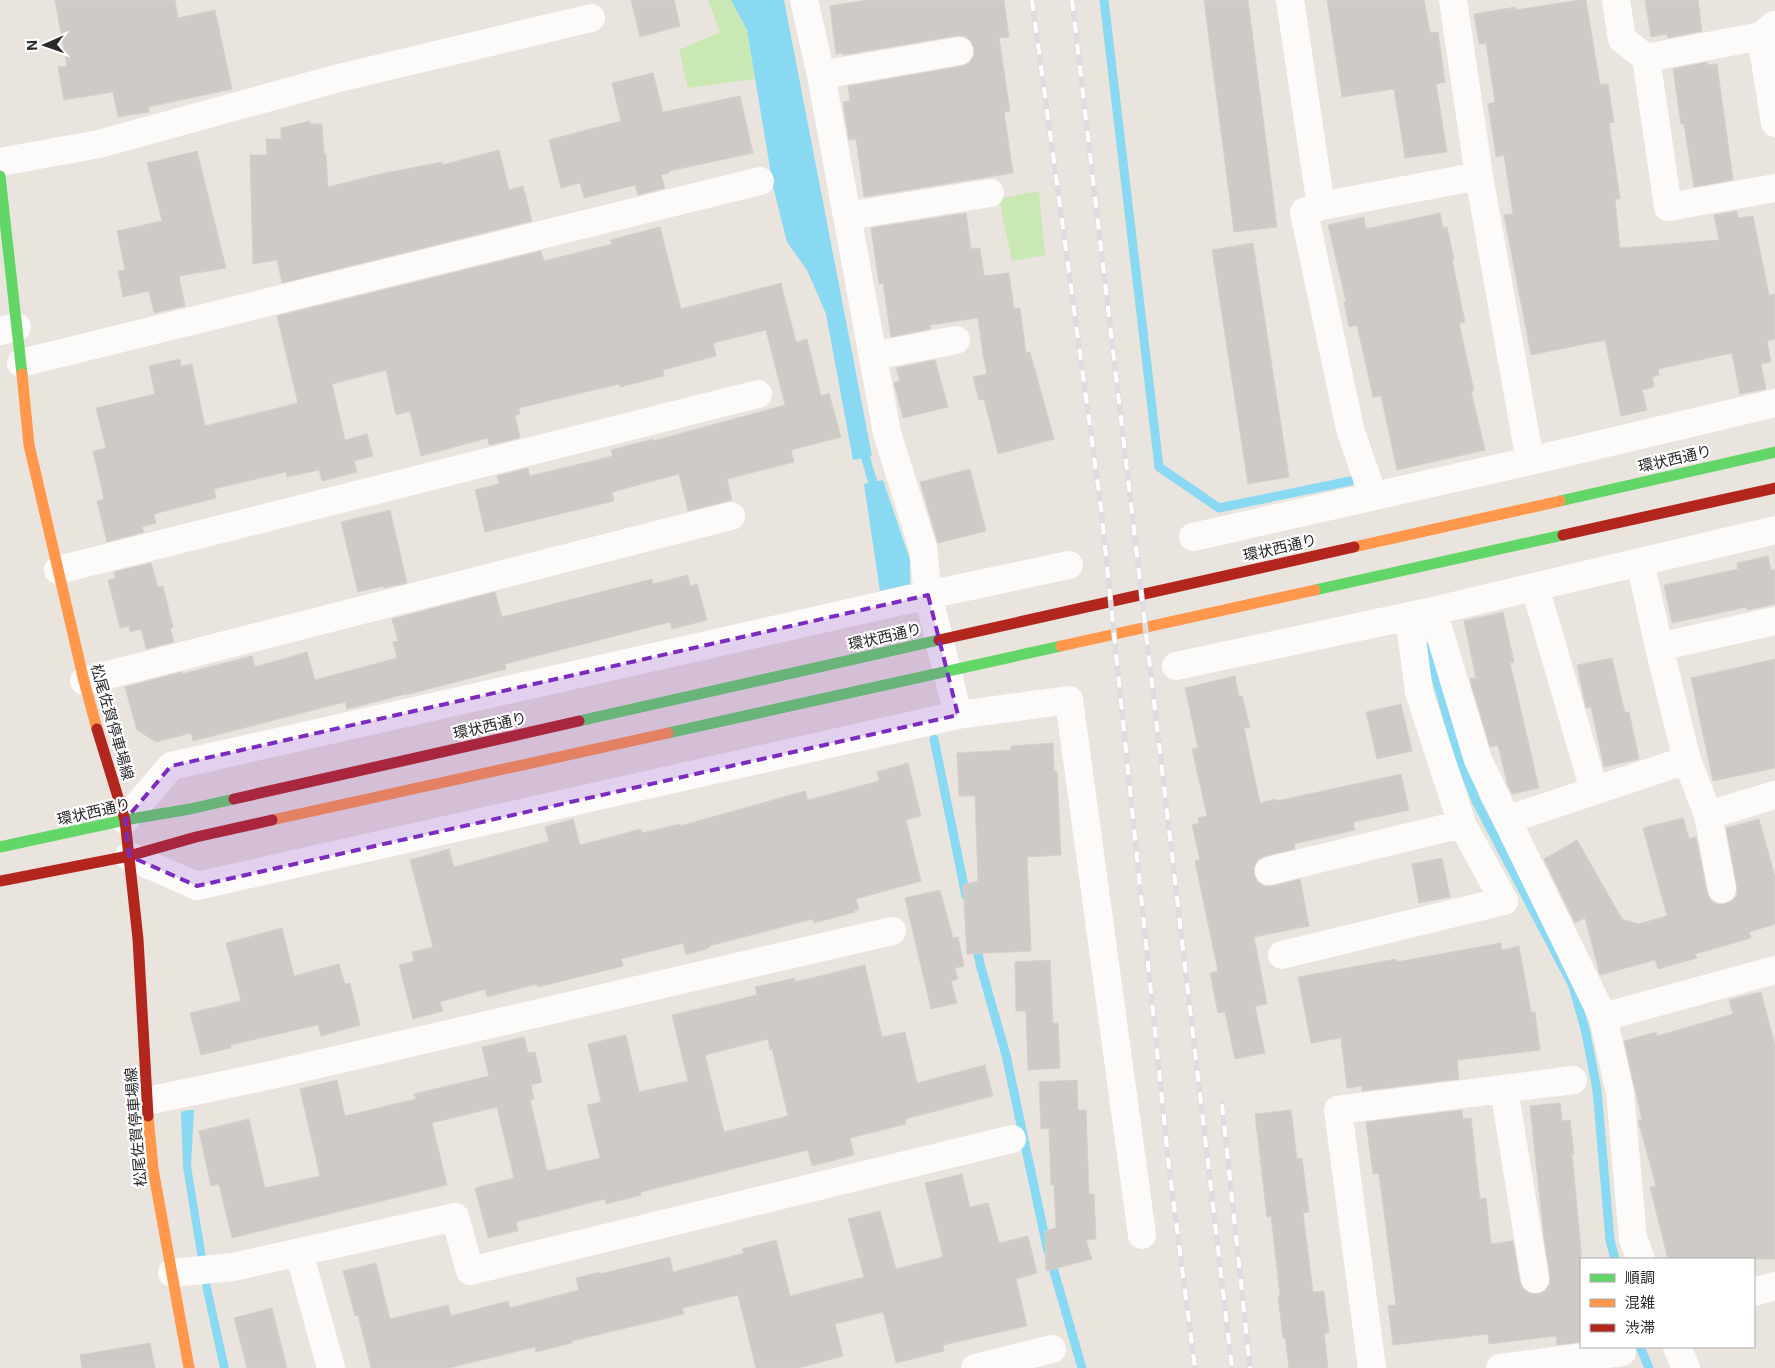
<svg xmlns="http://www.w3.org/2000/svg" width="1775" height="1368" font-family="Inter,'Noto Sans JP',sans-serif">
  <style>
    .green { fill: #cae8b3 }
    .water { fill: #89d9f3 }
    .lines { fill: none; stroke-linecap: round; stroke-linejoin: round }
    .stream { stroke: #89d9f3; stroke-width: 9 }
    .building { fill: #cecac6; stroke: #d4d0ca; fill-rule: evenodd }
    .street { stroke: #fcfbfa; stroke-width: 28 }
    .fast { stroke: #63d668; stroke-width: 11 }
    .slow { stroke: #ff974d; stroke-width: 11 }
    .jam { stroke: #b3261e; stroke-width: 11 }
    .rail-casing { stroke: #dddcde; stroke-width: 5.5 }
    .rail { stroke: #fff; stroke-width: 4; stroke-dasharray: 11; stroke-linecap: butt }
    .marked { fill: #7b2cbf; fill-opacity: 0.2; stroke: #7b2cbf; stroke-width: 4; stroke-dasharray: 10 6; stroke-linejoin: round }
    .labels { text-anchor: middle; stroke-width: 4.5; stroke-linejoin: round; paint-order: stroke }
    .street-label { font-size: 15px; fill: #2a2a2a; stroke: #fff }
  </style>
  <rect width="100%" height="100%" fill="#eae4de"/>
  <!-- green -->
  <path class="green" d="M708,0h23l16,30 8,49 -67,9 -9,-38 41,-18z
    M1039,191l6,64 -33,6 -13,-62z"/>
  <!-- water -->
  <path class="water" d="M731,0h53l88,456 -19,4 -27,-146 -19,-44 -20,-28 -14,-56 -26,-156z
    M883,480l27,80v24l-30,7 -16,-107z
    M187,1110h7l-3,56 20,122 18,80h-9l-17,-78 -20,-123 -2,-55z"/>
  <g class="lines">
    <!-- stream -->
    <path class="stream" d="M1104,0l55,467 60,41 131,-27
      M862,446l14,47
      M1427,647l31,107 18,47 97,185 13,47 11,57 13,150 5,19
      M934,739l32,157
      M976,943l4,21 26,91 41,192 35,121
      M1640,1347l9,21"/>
  </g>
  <!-- building -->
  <path class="building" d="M55,0h120l3,18 37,-8 17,79 -84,18 1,5 -31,5 -5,-25 -49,8 -6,-33 9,-1z
    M631,0h43l6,26 -40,11z
    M868,0h136l5,37 -10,1 11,73 -6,1 9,61 -149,24 -8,-58 -7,1 -3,-17 -3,-21 7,-1 -2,-15 114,-20 7,-3 5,-7v-7l-3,-8 -7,-5h-8l-113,19 -1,-2 -6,1 -6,-48z
    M1204,0h44l29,227 -43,5z
    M1327,0h97l6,33 8,-1 7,50 -9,2 11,68 -42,6 -11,-69 -52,8z
    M1580,0h6l14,85 8,-1 6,38 -5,1 11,76h-5l5,49 99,-8 -5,-25 23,-4 1,7 15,-2 16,79 6,-1v45l-8,2 4,21 -10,2 5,25 -26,5 -8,-41 -74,16 1,6 -7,2 2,10 -12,3 5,20 -26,6 -16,-76 -74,15 -27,-140 9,-1 -9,-59 -8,2 -8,-53 7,-2 -9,-59 -7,1 -5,-30 42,-7v3z
    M1645,0h53l4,31 -34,7 -1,-4 -16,3z
    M1707,62v3l10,-1 16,116 -39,7 -10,-63h-3l-8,-55z
    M653,73l10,39 77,-16 13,57 -84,18v2l-8,2 4,13 -27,7 -3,-10 -51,13 -4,-15 -19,5 -12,-48 72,-19 -9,-38z
    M310,121v3h12l2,30h2l2,33 52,-13 62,-12v3l57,-15 10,40 14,-4 9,35 -250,62 -5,-23 -24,4 -3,-109h17l-1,-16h15v-11z
    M197,151l29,117 -47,8 6,30 -31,7 -5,-22 -26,6 -5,-26 7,-1 -8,-39 45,-10 -15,-58z
    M966,213l5,36 9,-1 4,28 25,-3 5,36 6,-1 6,45 4,-1 24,87 -56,15 -14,-55 -5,1 -6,-23 14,-3 -4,-19 -5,-37 -48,7v4l-39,8 -8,-54 -4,1 -8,-56z
    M1440,213l3,15 4,-1 7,32 -2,1 13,62 -6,1 15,68h-3l14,59 -88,20 -16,-74 -8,1 -16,-72 -8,2 -5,-25 2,-1 -18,-76 36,-8 2,12z
    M660,227l21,82 100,-26 15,59 11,-3 14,57 8,-3 12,44 -50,13 3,12 -67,17 5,21 -44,11 -9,-37 -67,18 2,9 -129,31 -10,-42 24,-6 -2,-8 31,-8 2,8 83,-20 -2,-6 42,-11v2l132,-36 -19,-75 -53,13 3,13 -53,14 1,6 -44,11 -1,-3 -100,24 1,6 -5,1 5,23 -31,7 -1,-7 -67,18 -11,-45 -14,4 -10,-45 -54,14 13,56 22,-6 6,22 -19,5 3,11 -35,9 -3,-11 -32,7 -1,-5 -72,17 2,9 -62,16 2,9 -14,4 2,5 -37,10 -10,-41 7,-2 -11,-48 13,-3 -10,-40 59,-14 -6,-28 31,-7 1,7 11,-2 13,62 93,-23 -21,-87 264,-65 3,10 68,-17 -2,-4z
    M1253,243l36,234 -41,7 -36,-234z
    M935,360l13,47 -45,11 -9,-35 6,-2 -4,-13z
    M970,469l16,62 -48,12 -18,-61z
    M390,510l17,73 -23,5 -1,-2 -25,6 -17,-70z
    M1768,556l3,14 4,-1v35l-28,6v-3l-75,16 -8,-38 74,-16 -1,-6z
    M151,563l7,24 5,-1 10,41 -3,1 4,14 -28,7 -5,-20 -11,3 -1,-6 -9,2 -12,-48 8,-2 -2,-6z
    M688,575l2,11 7,-2 10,36 -35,9 -2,-7 -165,42 1,5 -100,26v-1l-59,15 -2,-7 -152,39 -2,-8 -35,9 -19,-12 -12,-43 56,-15 1,2 70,-18 3,11 52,-15 8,28 82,-22 -4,-16 5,-1 -6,-22 103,-27 7,25 150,-38 1,5z
    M1503,612l11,50 -4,1 29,125 -27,6 -5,-11 -9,-38 -8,2 -19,-63 -1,-5 6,-1 -12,-57z
    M1612,658l13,55 4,-1 10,47 -35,8 -13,-60 -5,1 -9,-43z
    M1775,659v109l-62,13 -22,-103z
    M1235,676l4,20h3l8,31 -6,1 16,75 16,-4 1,2 124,-27 8,36 -56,12 2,8 -61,14 1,5 -30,7 -7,4 -4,7v7l3,7 7,5h9l27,-7 9,47 -55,11 13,67 -12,2 10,47 -30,6 -10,-47 -7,1 -8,-40 8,-2 -23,-110 5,-1 -8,-35 7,-2 -1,-5 9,-2 -15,-67 6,-1 -13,-60z
    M1401,704l11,47 -35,8 -11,-47z
    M1053,743l1,28h3l4,84 -34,2 4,94 -64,3 -4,-69 15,-4 -3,-85h-16l-2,-43 54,-3v-4z
    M908,763l13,53 -15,4 15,61 -65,18 3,10 -5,2 1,1 -41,11 -1,-4 -104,27v2l-23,7 -3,-12 -62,16 2,7 -85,21 -1,-3 -50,13 -2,-8 -45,13 3,9 -30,8 -14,-54 15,-4 -2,-9 21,-5 -23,-87 39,-11 5,18 95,-26 -4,-14 28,-8 7,26 61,-16 1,4 38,-9v2l125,-35 3,9 71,-19 -2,-9z
    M1683,818l6,21 7,-2 11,55 3,7 6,5h8l9,-4 4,-6v-7l-11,-59 33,-9 16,58v47l-26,8 2,6 -56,16 2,4 -39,11 -3,-9 -55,15 -15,-57 -10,5 -31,-64 33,-19 45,79 16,5 29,-8 -24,-88z
    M1442,858l8,39 -31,6 -7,-39z
    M940,890l13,48 5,-1 6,29 -9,2 3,11 -7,2 6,22 -26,6 -26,-111z
    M282,928l12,48 45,-12 6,20 5,-1 10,42 -39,11 -3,-11 -88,20 1,3 -30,7 -11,-42 51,-12 -15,-58z
    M1501,943l1,7 17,-4 12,66h4l5,38 -83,10 2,19 -97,12v-5l-15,2 -6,-50 -30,5 -13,-66 98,-18 1,3z
    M1050,960l3,63h5l2,45 -32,2 -2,-59h-10l-1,-49z
    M865,965l17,72 23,-5 12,51 68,-18 8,31 -88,23 1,5 -56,14 4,17 -42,11 -4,-16 -167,42v3l-35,9 -1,-5 -89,23 2,9 -30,7 -13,-50 39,-10 -17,-71 -65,16 15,62 -215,53 -13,-54 -8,2 -12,-55 50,-12 16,69 55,-12 -20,-87 37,-9 8,36 71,-17 -2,-5 75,-18 -7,-29 42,-10 4,16 7,-1 7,30 -11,3 3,14 -4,1 17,71 53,-13 -13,-53 14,-3 -13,-58 38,-9 13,57 49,-11 -16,-66 85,-20 -2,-8 40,-9v4zM768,1039l2,11 2,-1 16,67 -64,16 -19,-77z
    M1761,992l14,53v214h-107l-18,-72 6,-1 -18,-66h4l-18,-79 32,-9 1,4 76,-22 -4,-14z
    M1077,1080l1,30h8l3,84h5l2,45 -10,1 6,19 -46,12 -1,-40 11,-3 -2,-43h-3l-2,-57 -8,1 -2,-47z
    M1560,1103l2,18 8,-1 4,34h-2l9,97v91l-24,3 -1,-9 -67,8 -1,-10 -95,11 -5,-39 8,-1 -17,-131h-6l-7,-52 96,-12 1,9 8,-1 9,81 6,-1 5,46 22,-3 7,41 3,6 6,5 8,1 8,-3 5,-7v-8l-6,-38 -14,-132z
    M1291,1110l6,49 5,-1 7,54 -6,1 10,79 11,-1 5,42h-5l4,35h-39l-4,-31 -2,1 -5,-42h2l-9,-80 -4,1 -12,-103z
    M962,1174l8,33 18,-4 11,40 29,-7 9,37 -21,6 11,47 -84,19 1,6 -48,12 -13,-51 -48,12 8,32 -44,12h-43l-18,-73 -56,13 2,6 -112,27v2l-36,9 -1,-5 -86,21h-78l-13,-53 -3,1 -12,-45 33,-8 14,56 58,-14 3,11 57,-15 2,7 69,-18 -3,-12 24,-6v2l70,-17 3,15 71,-19 -2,-4 34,-9 14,56 74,-19 -16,-58 32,-8 16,58 47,-12 -18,-74z
    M272,1308l15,60h-40l-13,-50z
    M150,1343l5,25h-73l-2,-13z"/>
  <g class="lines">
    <!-- street -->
    <path class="street" d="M804,0l17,75 66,358 36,115 5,47 30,120
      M1290,0l31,206
      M1453,0l26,176 51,285
      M1616,0l6,39 24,19 22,149 107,-19
      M1774,25l-13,11 14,87
      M1646,58l115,-22
      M821,75l138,-24
      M0,162l99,-18 240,-66 252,-60
      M847,216l143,-23
      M0,331l17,-4
      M873,356l83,-16
      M21,363l739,-182
      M1373,496l-23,-67 -46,-217 17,-6 158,-30
      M1193,537l337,-76 245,-58
      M1640,562l19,85 28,113 21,55 67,-20
      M58,570l700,-176
      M1535,587l59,203
      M1433,611l45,149 29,60 180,-60
      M1659,647l116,-26
      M1176,666l257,-55 342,-81
      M84,681l647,-165
      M1708,815l14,74
      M125,820l46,-54 757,-171 141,-30
      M1507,820l96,197
      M129,856l68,30 761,-171 111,-15 73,535
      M1269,871l193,-47
      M1282,955l222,-54 -42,-77 -43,-132 -10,-76
      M1504,1089l31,190
      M147,1101l129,-27 616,-143
      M299,1252l32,116
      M1641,1259l-8,-20 -13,-146 -17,-76 172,-47
      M172,1273l61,-6 222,-50 15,54 542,-132
      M1754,1292l21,-6
      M1677,1347l9,21
      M975,1368l77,-19
      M1372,1368l-34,-258 235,-30
      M1500,1368l122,-16"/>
    <!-- fast -->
    <path class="fast" d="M0,176l22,198
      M1560,501l215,-49
      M1315,590l248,-55
      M579,721l360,-81
      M668,733l393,-87
      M0,847l125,-27 65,-11 44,-10"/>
    <!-- slow -->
    <path class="slow" d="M22,374l7,71 55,236 13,48
      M1354,547l206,-46
      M1061,646l254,-56
      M272,820l396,-87
      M148,1116l5,53 36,199"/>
    <!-- jam -->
    <path class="jam" d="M1563,535l212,-47
      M939,640l415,-93
      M97,729l28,91 13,119 10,177
      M234,799l345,-78
      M0,881l129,-25 67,-19 76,-17"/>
    <!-- rail casing -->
    <g class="rail-casing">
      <path id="rail" d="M1032,0l69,508 68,659 26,201
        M1072,0l160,1368
        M1222,1104l28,264"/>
    </g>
    <!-- rail -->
    <use href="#rail" class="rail"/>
  </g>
  <!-- marked area -->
  <path class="marked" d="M928,595l30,120 -761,171 -68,-30 -4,-36 46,-54z"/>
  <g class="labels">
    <!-- street labels -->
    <g class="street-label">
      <text transform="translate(1675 459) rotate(-13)" y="5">環状西通り</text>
      <text transform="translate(1280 548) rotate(-13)" y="5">環状西通り</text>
      <text transform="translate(885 637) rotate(-13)" y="5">環状西通り</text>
      <text transform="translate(112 722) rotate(74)" y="5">松尾佐賀停車場線</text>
      <text transform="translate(490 726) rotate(-13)" y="5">環状西通り</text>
      <text transform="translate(94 812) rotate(-13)" y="5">環状西通り</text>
      <text transform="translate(136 1127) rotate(-95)" y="5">松尾佐賀停車場線</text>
    </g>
  </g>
  <!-- legend -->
  <rect x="1580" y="1258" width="175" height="90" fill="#ffffff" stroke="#aaaaaa"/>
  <rect x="1590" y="1274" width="25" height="8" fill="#63d668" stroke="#aaaaaa"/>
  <text x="1625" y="1283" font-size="15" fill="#2a2a2a">順調</text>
  <rect x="1590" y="1299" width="25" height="8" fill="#ff974d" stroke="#aaaaaa"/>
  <text x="1625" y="1308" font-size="15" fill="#2a2a2a">混雑</text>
  <rect x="1590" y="1324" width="25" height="8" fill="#b3261e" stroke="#aaaaaa"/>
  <text x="1625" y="1333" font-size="15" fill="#2a2a2a">渋滞</text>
  <!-- north arrow -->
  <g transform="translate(45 45) rotate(268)" stroke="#ffffff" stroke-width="4" paint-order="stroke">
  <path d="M0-4L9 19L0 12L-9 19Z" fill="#2a2a2a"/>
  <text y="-8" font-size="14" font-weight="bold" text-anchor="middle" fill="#2a2a2a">N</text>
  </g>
</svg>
